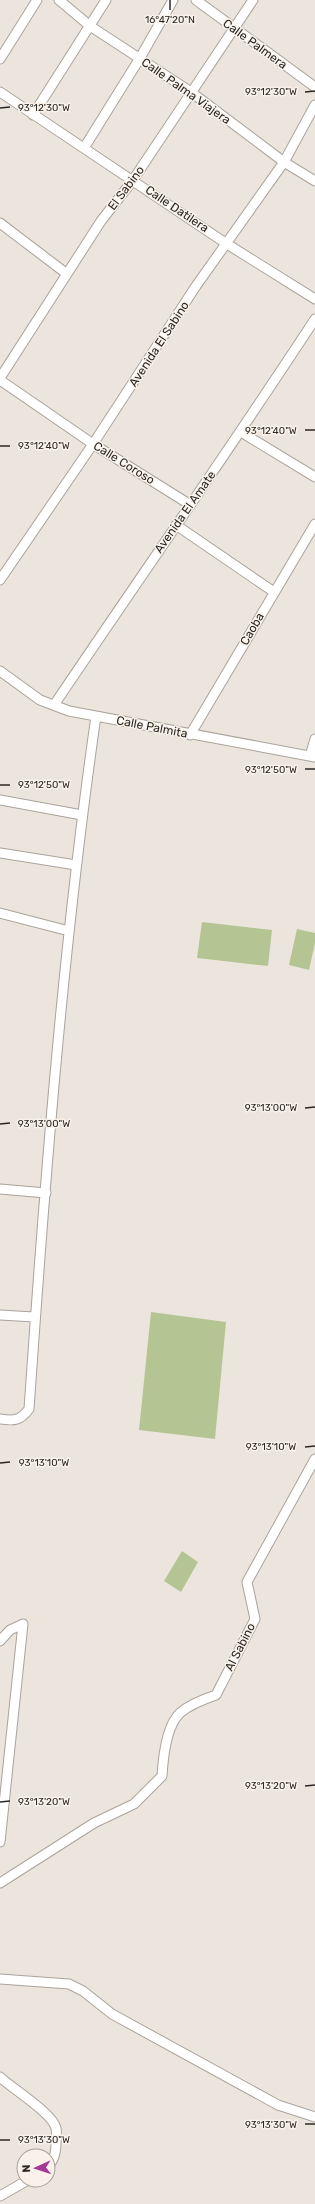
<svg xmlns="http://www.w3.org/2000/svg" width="315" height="2204" font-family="Rubik,sans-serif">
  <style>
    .green { fill: #b4c593 }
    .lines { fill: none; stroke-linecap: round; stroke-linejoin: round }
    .minor-casing { stroke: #aaa39c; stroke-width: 11 }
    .minor { stroke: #fff; stroke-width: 9 }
    .ticks { fill: none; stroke: #2a2724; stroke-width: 1.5 }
    .labels { text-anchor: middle; stroke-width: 3; stroke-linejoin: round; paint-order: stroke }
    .street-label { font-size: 12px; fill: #2a2724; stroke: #faf2ea }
    .ticks-label { font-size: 10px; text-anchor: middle; fill: #2a2724; stroke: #faf2ea; stroke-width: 3; stroke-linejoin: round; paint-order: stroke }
  </style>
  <rect width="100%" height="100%" fill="#ece5dd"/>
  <!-- green -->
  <path class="green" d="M202,922l70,8 -4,36 -71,-8z
    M297,929l18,4v10l-6,27 -20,-5z
    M151,1312l75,10 -11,117 -76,-9z
    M182,1551l16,11 -17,30 -17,-11z"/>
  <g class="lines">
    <!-- minor casing -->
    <g class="minor-casing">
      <path id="minor" d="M59,0l31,26 101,66 93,70 31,19
        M196,0l119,87
        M0,59l37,-59
        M0,92l227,152 88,55
        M33,115l73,-115
        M84,148l56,-90 33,-58
        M0,223l67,51
        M0,378l101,-157 32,-41 120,-180
        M0,380l93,64 96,60
        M241,432l74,45
        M176,525l98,67
        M0,580l93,-136 103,-158 88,-124 31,-57
        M0,671l40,29 29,11 246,46
        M54,705c87,-129 176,-256 261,-386
        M190,735l125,-211
        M310,756l5,-17
        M0,800l82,15
        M0,853l76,12
        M0,913l69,18
        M0,1189l46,4
        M0,1315l34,2
        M0,1419c14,2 20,2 29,-10 16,-231 34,-463 67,-693
        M0,1641l10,-11 13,-6 -23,218
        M0,1883l94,-60 40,-19 28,-28c1,-17 4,-50 18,-63 9,-8 24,-14 36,-18l39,-76 -8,-37 68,-123
        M0,1979l69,5 14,7 29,23 166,91 37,12
        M0,2077c13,12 52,36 56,51 1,5 0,11 0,16 0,7 -2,17 -8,22
        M0,2196l28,-16"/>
    </g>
    <!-- minor -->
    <use href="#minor" class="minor"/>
  </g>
  <!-- ticks -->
  <path class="ticks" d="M170,0v10M305,92l10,-1M0,108l10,-1M305,430h10M0,446h10M305,769h10M0,785h10M305,1108l10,-1M0,1124l10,-1M305,1447l10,-1M0,1463l10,-1M305,1786l10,-1M0,1802l10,-1M305,2124h10M0,2140h10"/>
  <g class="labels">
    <!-- street labels -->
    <g class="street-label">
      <text transform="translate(255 44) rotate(36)" y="4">Calle Palmera</text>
      <text transform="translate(186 91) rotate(35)" y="4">Calle Palma Viajera</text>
      <text transform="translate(126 188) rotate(-53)" y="4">El Sabino</text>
      <text transform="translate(177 209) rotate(34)" y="4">Calle Datilera</text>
      <text transform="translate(159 344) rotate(-57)" y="4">Avenida El Sabino</text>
      <text transform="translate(124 463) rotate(32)" y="4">Calle Coroso</text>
      <text transform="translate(185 512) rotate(-55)" y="4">Avenida El Amate</text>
      <text transform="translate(252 629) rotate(-60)" y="4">Caoba</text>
      <text transform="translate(152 727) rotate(11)" y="4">Calle Palmita</text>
      <text transform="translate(240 1647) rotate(-63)" y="4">Al Sabino</text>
    </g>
  </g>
  <g class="ticks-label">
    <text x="170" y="23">16°47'20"N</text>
    <text x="271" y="95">93°12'30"W</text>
    <text x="44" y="111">93°12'30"W</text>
    <text x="271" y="434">93°12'40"W</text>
    <text x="44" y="449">93°12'40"W</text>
    <text x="271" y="773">93°12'50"W</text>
    <text x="44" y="788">93°12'50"W</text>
    <text x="271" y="1111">93°13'00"W</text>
    <text x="44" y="1127">93°13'00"W</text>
    <text x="271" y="1450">93°13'10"W</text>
    <text x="44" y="1466">93°13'10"W</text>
    <text x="271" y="1789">93°13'20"W</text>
    <text x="44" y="1805">93°13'20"W</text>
    <text x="271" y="2128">93°13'30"W</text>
    <text x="44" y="2143">93°13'30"W</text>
  </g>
  <!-- north arrow -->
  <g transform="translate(36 2168) rotate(267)"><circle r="19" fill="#faf2ea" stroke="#a7a19b"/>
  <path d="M0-3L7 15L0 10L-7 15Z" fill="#a53795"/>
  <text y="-6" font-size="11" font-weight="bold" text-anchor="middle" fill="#2a2724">N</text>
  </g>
</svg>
